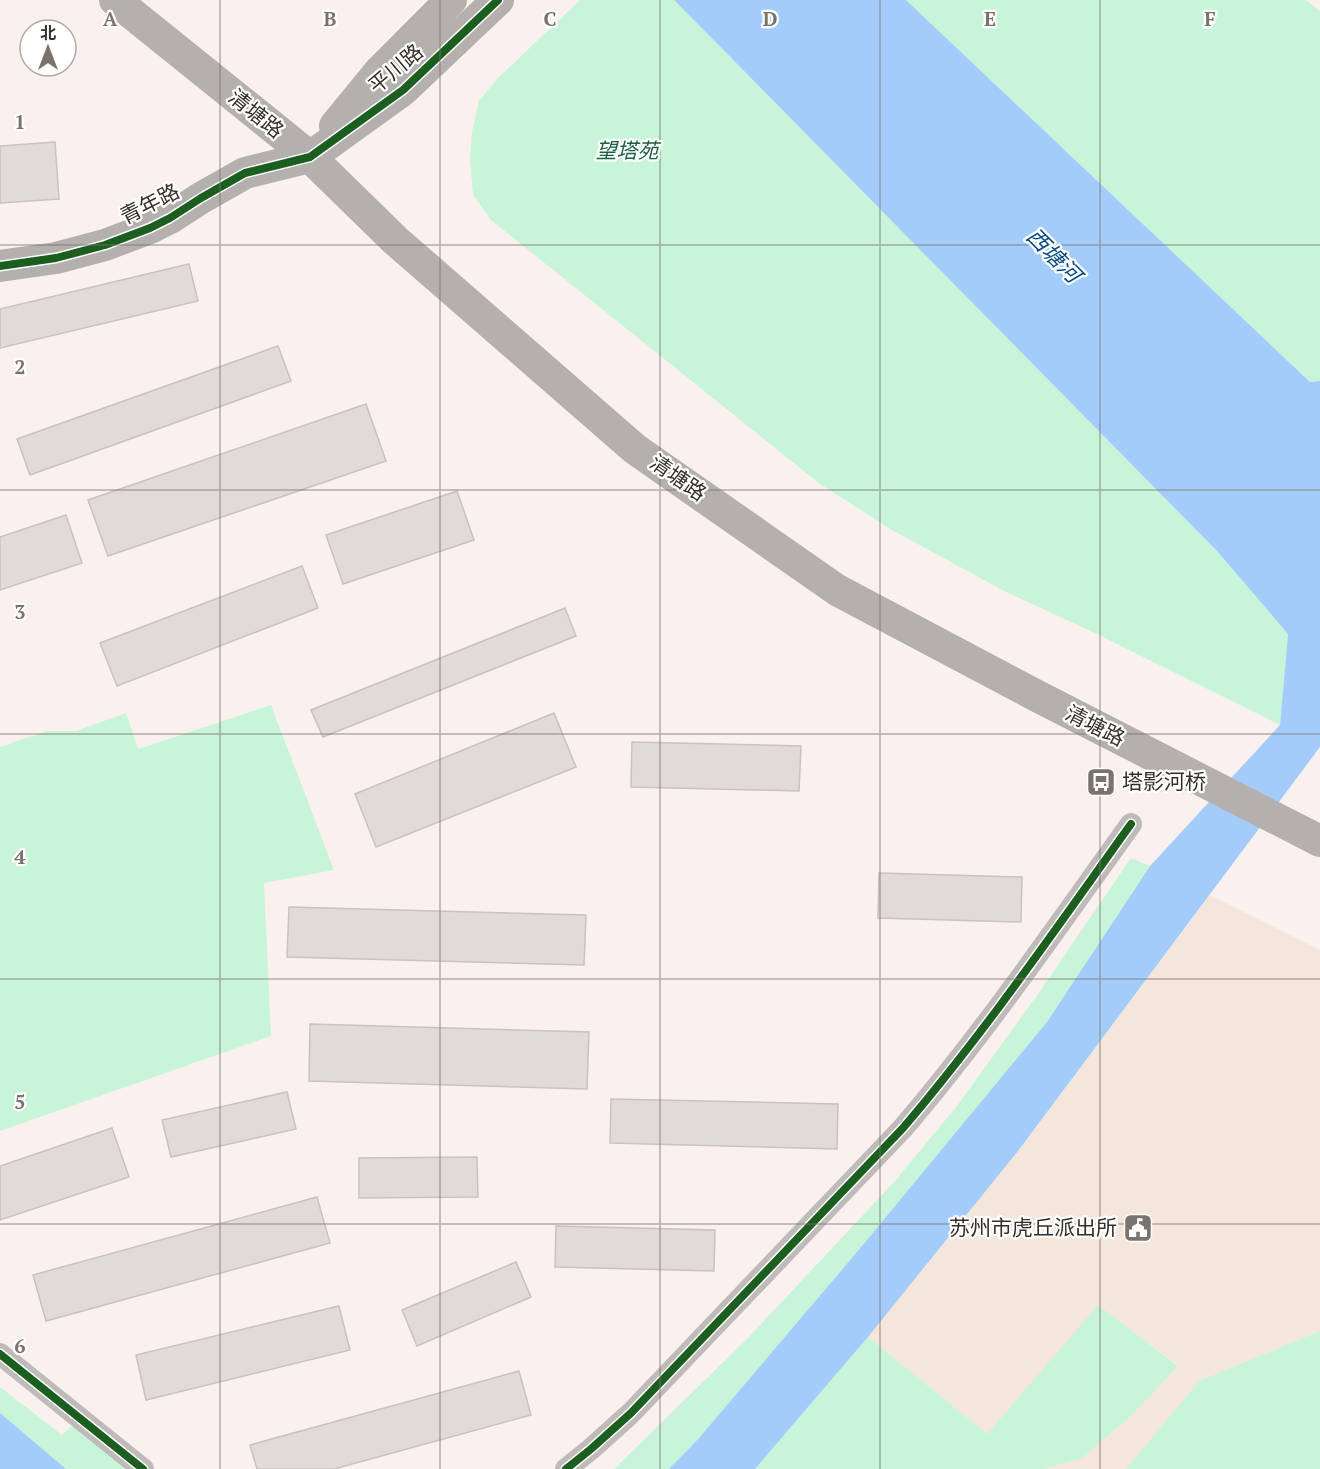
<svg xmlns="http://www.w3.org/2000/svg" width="1320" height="1469" font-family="'PT Serif','Noto Sans SC',serif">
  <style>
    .commercial { fill: #f5e6dc }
    .green { fill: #c8f4d9 }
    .water { fill: #a4ccfa }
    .building { fill: #e1dada; stroke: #c8c2c3; stroke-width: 1.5 }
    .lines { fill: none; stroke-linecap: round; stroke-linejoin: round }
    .street { stroke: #bebbb9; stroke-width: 22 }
    .secondary { stroke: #b3b0ae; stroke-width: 32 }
    .cycleway-casing { stroke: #fff; stroke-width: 11 }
    .cycleway { stroke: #1b5e20; stroke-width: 8 }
    .grid { fill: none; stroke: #7a726f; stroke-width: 1.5; stroke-opacity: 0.55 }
    .labels { text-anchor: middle; stroke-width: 4.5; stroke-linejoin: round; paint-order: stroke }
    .street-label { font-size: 21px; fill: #352e2b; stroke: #fff }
    .park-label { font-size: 21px; font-style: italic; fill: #1a6041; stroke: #fff }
    .poi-label { font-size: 21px; fill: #352e2b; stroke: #fff; text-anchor: start }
    .water-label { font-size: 22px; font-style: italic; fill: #064984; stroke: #fff }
    .grid-label { font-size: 20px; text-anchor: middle; font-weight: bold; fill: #7a726f; stroke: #fff; stroke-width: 4.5; stroke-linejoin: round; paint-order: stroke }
  </style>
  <rect width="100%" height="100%" fill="#faf1ee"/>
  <!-- commercial -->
  <path class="commercial" d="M1210,895l110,55v381l-121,50 -73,88h-82l38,-11 50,-43 46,-50 -80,-59 -111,128 -119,-97 150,-186z"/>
  <!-- green -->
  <path class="green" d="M580,0h94l543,551 71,83 -8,91 -185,-92 -89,-41 -114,-62 -72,-46 -329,-264 -18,-25 -3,-35 2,-28 7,-31 18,-22z
    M906,0h400l14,11v370l-10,1z
    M271,705l63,165 -70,13 7,153 -271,95v-384l47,-16h29l50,-18 12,36z
    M1131,858l19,8 -103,156 -185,224 -163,192 -30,31h-55l134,-131 146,-156 63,-76 81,-112z
    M1098,1305l80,61 -46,49 -50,43 -38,11h-289l113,-132 119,97z
    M1320,1331v138h-194l73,-88z
    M0,1387l62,48 12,-11 58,45h-67l-65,-55z"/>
  <!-- water -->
  <path class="water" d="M674,0h232l404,382 10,-1v366l-302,404 -150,186 -113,132h-86l30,-31 163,-192 185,-224 103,-156 130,-141 8,-91 -71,-83z
    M0,1413l66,56h-66z"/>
  <!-- building -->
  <path class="building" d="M55,142l4,57 -59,4v-57z
    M189,264l9,37 -198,47v-39z
    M278,346l13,35 -261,94 -13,-36z
    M366,404l20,57 -278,95 -20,-56z
    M457,491l17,49 -131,44 -17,-49z
    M66,515l16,48 -82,27v-53z
    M302,566l16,42 -201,78 -17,-43z
    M565,608l11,28 -253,101 -12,-27z
    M554,713l22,54 -200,80 -21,-53z
    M632,742l169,4 -2,45 -168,-4z
    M879,873l143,4 -1,45 -143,-4z
    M289,907l297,8 -2,50 -297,-8z
    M310,1024l279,8 -2,57 -278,-8z
    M287,1092l9,37 -125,28 -9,-37z
    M611,1099l227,5 -1,45 -227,-6z
    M112,1128l17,49 -129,43v-54z
    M477,1157l1,40 -119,1v-40z
    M317,1197l13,46 -284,78 -13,-46z
    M556,1226l159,4 -1,41 -159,-4z
    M516,1262l15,35 -114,49 -15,-36z
    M339,1306l11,44 -204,50 -10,-45z
    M519,1371l12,44 -197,54h-77l-7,-24z"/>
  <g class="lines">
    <!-- street -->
    <path class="street" d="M0,1354l143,115
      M566,1469l25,-20 40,-36 272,-285c82,-96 154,-201 228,-304"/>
    <!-- secondary -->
    <path class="secondary" d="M115,0l195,157 85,83 240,209 202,141 202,107 281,144
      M335,126l45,-55 71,-71
      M0,266l56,-8 49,-13 45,-17 20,-10 31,-20 44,-25 65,-16 93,-67 95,-90"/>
    <!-- cycleway casing -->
    <g class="cycleway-casing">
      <path id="cycleway" d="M0,266l56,-8 49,-13 45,-17 20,-10 31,-20 44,-25 65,-16 93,-67 95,-90
        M0,1354l143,115
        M566,1469l25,-20 40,-36 272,-285c82,-96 154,-201 228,-304"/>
    </g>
    <!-- cycleway -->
    <use href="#cycleway" class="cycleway"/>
  </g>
  <!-- grid -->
  <path class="grid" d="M220,0v1469M440,0v1469M660,0v1469M880,0v1469M1100,0v1469M0,245h1320M0,490h1320M0,734h1320M0,979h1320M0,1224h1320"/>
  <!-- icons -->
  <defs>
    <g id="bus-square" transform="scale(1.5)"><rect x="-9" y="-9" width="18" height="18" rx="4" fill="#7a726f" stroke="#fff"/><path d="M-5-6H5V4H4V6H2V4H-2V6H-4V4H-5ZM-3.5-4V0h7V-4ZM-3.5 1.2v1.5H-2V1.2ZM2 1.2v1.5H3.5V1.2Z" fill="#fff"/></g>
    <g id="civic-square" transform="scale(1.5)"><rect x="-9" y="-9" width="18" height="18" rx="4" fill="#7a726f" stroke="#fff"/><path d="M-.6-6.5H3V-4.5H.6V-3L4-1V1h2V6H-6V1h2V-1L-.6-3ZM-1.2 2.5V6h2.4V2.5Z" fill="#fff"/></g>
  </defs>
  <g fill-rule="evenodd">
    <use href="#bus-square" x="1101" y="782"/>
    <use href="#civic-square" x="1138" y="1228"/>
  </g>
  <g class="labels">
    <!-- street labels -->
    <g class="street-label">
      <text transform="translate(396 69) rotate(-40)" y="7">平川路</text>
      <text transform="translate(256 114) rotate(39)" y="7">清塘路</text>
      <text transform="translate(150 204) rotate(-27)" y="7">青年路</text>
      <text transform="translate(678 478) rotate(35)" y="7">清塘路</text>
      <text transform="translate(1095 726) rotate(27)" y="7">清塘路</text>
    </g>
    <!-- park labels -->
    <g class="park-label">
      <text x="627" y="158">望塔苑</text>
    </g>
    <!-- poi labels -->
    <g class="poi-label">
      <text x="1122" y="789">塔影河桥</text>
      <text x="1117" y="1235" text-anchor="end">苏州市虎丘派出所</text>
    </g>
    <!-- water labels -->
    <g class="water-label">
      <text transform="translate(1054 255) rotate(45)" y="8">西塘河</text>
    </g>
  </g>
  <g class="grid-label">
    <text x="110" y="26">A</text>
    <text x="330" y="26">B</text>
    <text x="550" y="26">C</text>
    <text x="770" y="26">D</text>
    <text x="990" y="26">E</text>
    <text x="1210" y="26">F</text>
    <text x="20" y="129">1</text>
    <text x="20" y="374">2</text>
    <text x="20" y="619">3</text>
    <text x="20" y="864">4</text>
    <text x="20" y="1109">5</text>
    <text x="20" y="1353">6</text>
  </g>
  <!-- north arrow -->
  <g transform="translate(48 48)"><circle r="28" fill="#ffffff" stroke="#aeabaa" stroke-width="1.5"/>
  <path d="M0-4.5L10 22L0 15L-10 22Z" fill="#7a726f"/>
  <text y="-9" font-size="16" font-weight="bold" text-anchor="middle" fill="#352e2b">北</text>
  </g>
</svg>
